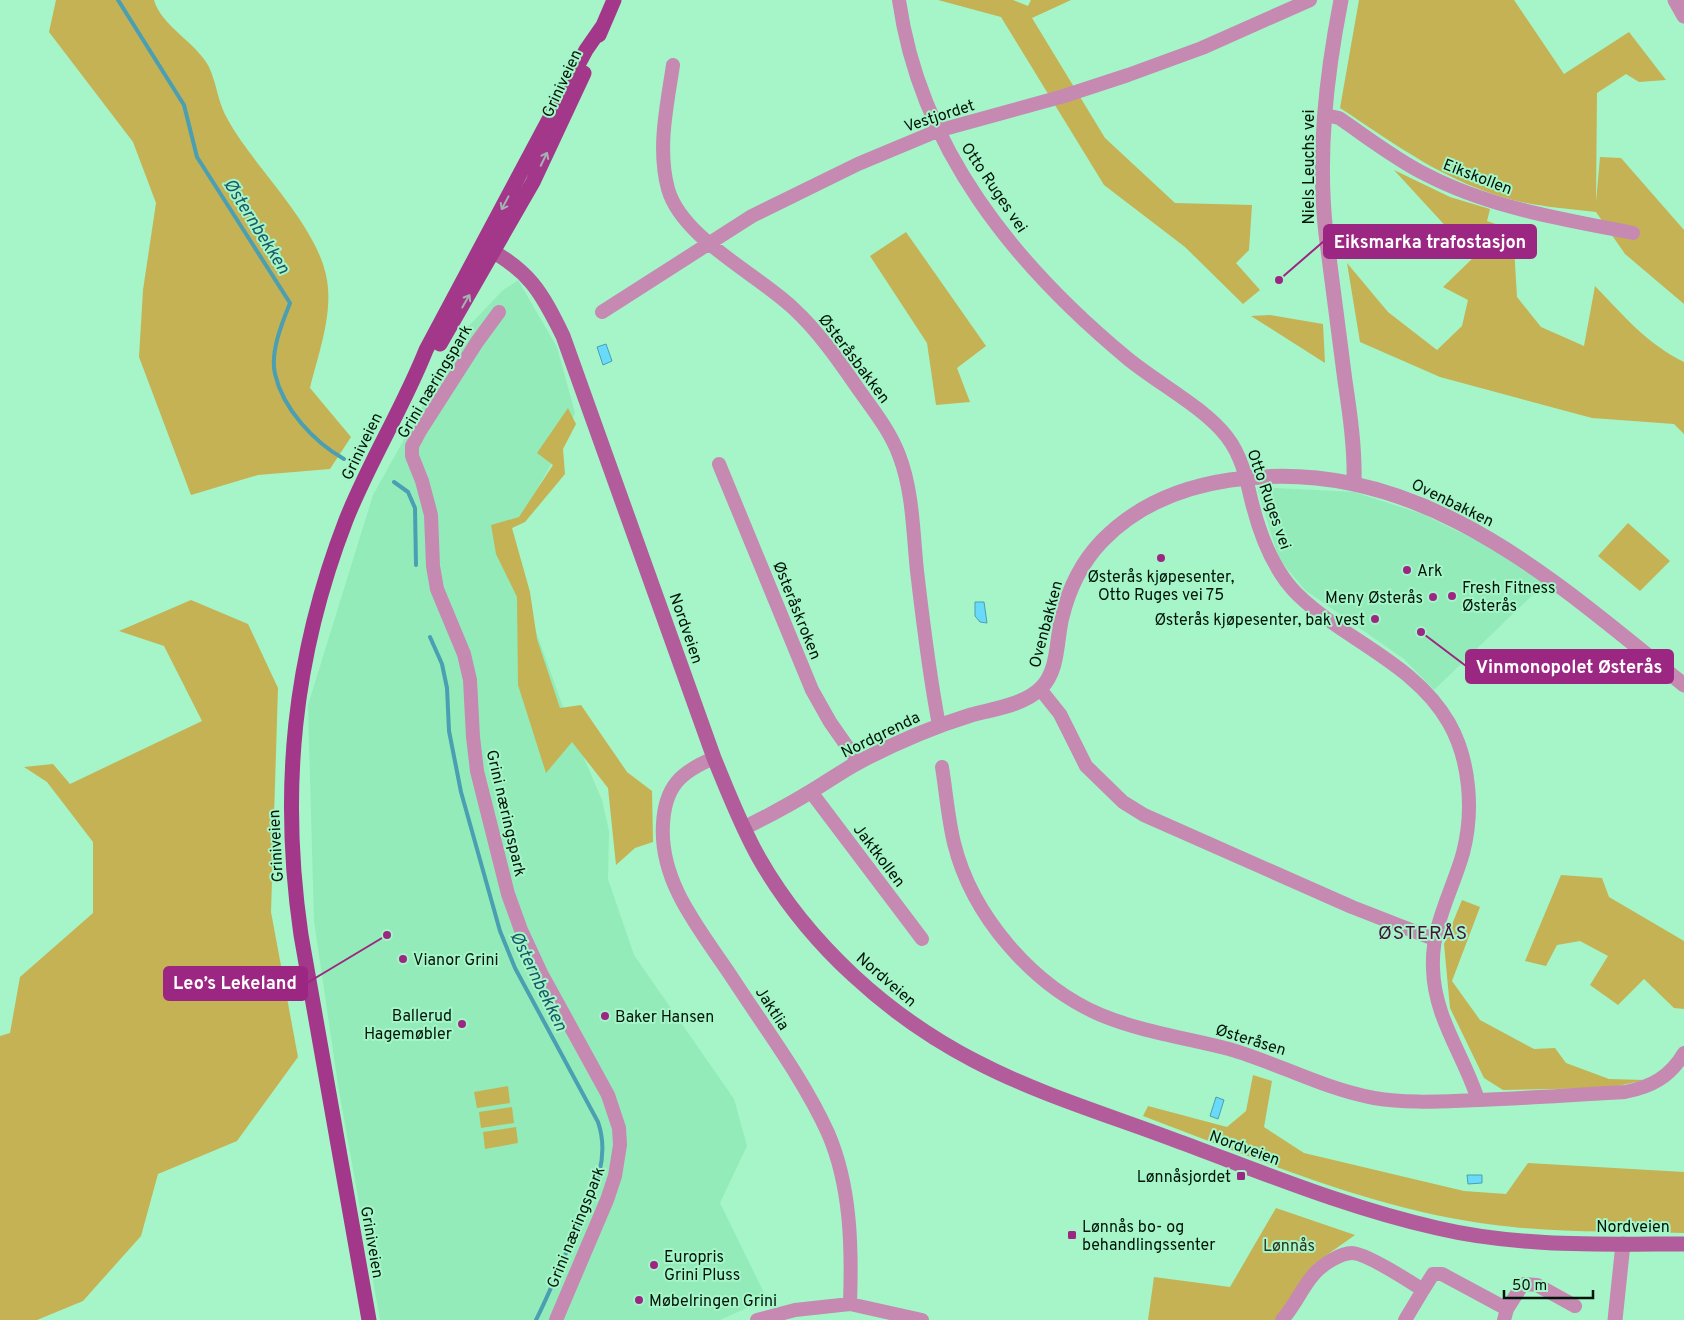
<svg xmlns="http://www.w3.org/2000/svg" width="1684" height="1320" font-family="Overpass,sans-serif">
  <style>
    .built { fill: #93ebb9 }
    .green { fill: #c4b255 }
    .water { fill: #69dafa; stroke: #4a9fb2 }
    .lines { fill: none; stroke-linecap: round; stroke-linejoin: round }
    .stream { stroke: #4a9fb2; stroke-width: 4 }
    .minor { stroke: #c589b2; stroke-width: 14 }
    .tertiary { stroke: #c589b2; stroke-width: 15 }
    .secondary { stroke: #b25c9b; stroke-width: 15 }
    .primary { stroke: #a33789; stroke-width: 15 }
    .oneway { stroke: #a4b2b2 }
    .poi-dot { fill: #9c2782; stroke: #a5f5c8; stroke-width: 2 }
    .labels { text-anchor: middle; stroke-width: 4; stroke-linejoin: round; paint-order: stroke }
    .street-label { font-size: 16px; fill: #001509; stroke: #a5f5c8 }
    .poi-label { font-size: 16px; fill: #001509; stroke: #a5f5c8; text-anchor: start }
    .park-label { font-size: 16px; fill: #35311c; stroke: #a5f5c8 }
    .water-label { font-size: 18px; font-style: italic; fill: #19596a; stroke: #a5f5c8 }
    .quarter-label { font-size: 19px; letter-spacing: 1px; fill: #470f3a; stroke: #a5f5c8 }
    .leader { fill: none; stroke: #9c2782; stroke-width: 2 }
    .callout-dot { fill: #9c2782; stroke: #a5f5c8; stroke-width: 2 }
    .callout { fill: #9c2782; stroke: #9c2782; stroke-width: 2 }
    .callout-label { font-size: 18px; text-anchor: middle; font-weight: bold; fill: #fff }
  </style>
  <rect width="100%" height="100%" fill="#a5f5c8"/>
  <!-- built -->
  <path class="built" d="M518,280l39,67 18,66 -26,55 -30,53 -13,14 18,63 44,123 34,79 7,31 -1,48 26,76 100,144 13,47 -27,57 47,96 -47,21h-340l-42,-235 -24,-164 -6,-216 65,-210 92,-165 37,-39z
    M1257,487l97,5 68,22 64,31 58,39 -110,106 -30,-31 -99,-69 -26,-31z"/>
  <!-- green -->
  <path class="green" d="M56,0h98c7,26 43,43 55,67 8,17 9,37 19,53 27,49 90,105 99,160 6,35 -9,75 -17,108l41,49 -21,32 -72,6 -67,20 -52,-138 4,-67 13,-87 -23,-61 -84,-110z
    M938,0h75l15,6 3,-6h40l-39,18 73,120 70,65 77,2 -3,45 -13,13 24,27 -17,14 -58,-57 -81,-62 -103,-168z
    M1359,0h155l50,74 65,-42 37,48 -27,2 -13,-8 -29,19 -1,109 4,-45 21,1 63,72v74l-59,-50 -29,-42c-26,-3 -54,-5 -79,-11 -69,-17 -119,-55 -177,-93z
    M1394,170l56,27 40,12 -3,12 26,9 4,67 24,30 43,19 11,-60c28,29 52,58 89,76v72l-10,-10 -82,-6 -152,-41 -80,-35 -13,-79 41,49 49,38 25,-24 6,-26 -25,-13 31,-30z
    M906,232l80,114 -29,22 13,34 -34,3 -9,-62 -57,-87z
    M1270,315l53,9 2,39 -74,-47z
    M568,408l8,16 -13,25 2,25 -40,48 -13,6 18,64 7,47 23,69 21,-3 46,67 25,19 1,51 -18,6 -19,17 -8,-77 -36,-46 -26,31 -28,-88 -1,-88 -21,-43 -5,-29 28,-8 34,-52 -16,-12z
    M1628,523l42,38 -30,30 -42,-35z
    M191,600l57,24 30,64 -7,224 27,145 -61,84 -79,33 -17,62 -58,65 -46,19h-37v-284l10,-3 10,-56 73,-64v-71l-46,-60 -23,-15 29,-3 17,20 132,-63 -38,-75 -45,-15z
    M1561,875l41,3 7,19 75,44v68l-10,-1 -30,-29 -26,26 -28,-20 18,-29 -28,-15 -23,4 -11,21 -21,-5z
    M1462,900l18,7 -28,74 28,39 54,29 21,-1 11,15 43,16 36,1 -37,8 -105,2 -19,-12 -34,-70 -6,-64z
    M1253,1075l19,6 -8,46 40,26 160,38 42,3 22,-31 156,9v61c-57,-2 -114,0 -171,-6 -129,-12 -250,-66 -370,-111l5,-10 79,21 19,-16z
    M508,1086l2,17 -33,5 -3,-16z
    M512,1107l2,16 -33,5 -2,-16z
    M516,1127l2,16 -33,6 -2,-17z
    M1276,1208l79,27 -41,29 -35,56h-131l6,-43 76,10z"/>
  <!-- water -->
  <path class="water" d="M606,344l6,17 -9,4 -6,-18z
    M975,602h9l3,21 -7,-1 -5,-6z
    M1216,1097l8,3 -6,19 -8,-3z
    M1467,1175h15v8l-14,1z"/>
  <g class="lines">
    <!-- stream -->
    <path class="stream" d="M118,0l66,105 13,52 93,146c-8,20 -20,49 -15,71 8,35 39,68 69,85
      M394,482l14,10 7,16 1,57
      M430,637l12,27 5,24 2,43 12,61 39,139 15,37 83,154c14,40 -8,77 -24,113 -13,29 -24,57 -38,85"/>
    <!-- minor -->
    <path class="minor" d="M899,0c21,149 116,265 228,358 30,25 77,49 100,79 14,18 19,40 24,62 8,33 21,70 46,95 47,46 118,69 152,129 21,37 25,88 14,130 -11,39 -32,73 -30,115 1,50 31,87 45,132
      M673,65c-6,41 -16,83 -5,124 14,49 88,84 125,119 26,24 46,53 66,82 15,21 31,41 40,65 14,36 14,78 18,116 6,51 12,103 22,154
      M1325,115l14,3c28,19 56,41 86,56 65,34 137,45 208,59
      M499,312l-22,30 -57,89 -8,15v10l10,25 9,34 2,51 4,23 27,65 6,26 3,57 4,34 31,123 13,36 20,43 67,122 11,33 1,17 -5,31 -8,24 -51,120
      M602,312l150,-96 106,-52 79,-33 127,-35 64,-21 74,-27 108,-48
      M719,464l93,226 18,32 28,40
      M1040,689l20,25 26,52 37,36 21,13 208,92 82,32
      M714,758c-34,14 -49,29 -51,66 -4,61 41,110 72,158 32,49 69,98 93,151 23,53 24,115 22,171
      M942,767c4,25 6,51 12,76 18,73 79,143 147,172 41,17 86,23 128,34 49,14 95,40 145,49 36,6 70,3 106,2 48,-2 96,-5 145,-8 26,-5 45,-15 59,-39
      M811,792l111,147
      M757,1320l38,-10 55,-6 72,16
      M1282,1320c13,-14 20,-33 33,-47 7,-8 25,-20 37,-20 14,0 57,28 71,37l10,-16h9l65,35
      M1405,1320l18,-30
      M1504,1320l3,-11 16,-25 14,1 38,21"/>
    <!-- tertiary -->
    <path class="tertiary" d="M1341,0c-15,77 -24,156 -15,234 6,49 13,98 19,147 5,33 10,68 9,102
      M1675,0l9,16
      M744,828c22,-11 45,-23 66,-36 17,-10 32,-21 49,-30 36,-19 73,-35 112,-47 22,-6 53,-10 70,-27 18,-18 15,-47 21,-71 7,-29 19,-54 40,-76 34,-35 80,-54 128,-61 186,-27 320,97 454,205
      M1615,1320l8,-76"/>
    <!-- secondary -->
    <path class="secondary" d="M483,246c46,24 58,45 80,90l151,422c14,34 27,68 45,100 49,86 129,158 216,203 65,34 137,55 205,81 84,31 168,66 257,86 80,19 165,16 247,16"/>
    <!-- primary -->
    <path class="primary" d="M599,35l15,-35
      M440,344l93,-162 51,-109
      M369,1320l-68,-385c-21,-144 -8,-278 45,-415 23,-58 57,-112 80,-170l160,-300 16,-23"/>
  </g>
  <!-- one-way arrows -->
  <defs><path id="oneway-shaft" d="M-6 0H5M1.5-3L5.5 0L1.5 3" fill="none" stroke-width="1.6" stroke-linecap="round" stroke-linejoin="round" transform="scale(1.25)"/></defs>
  <g class="oneway">
    <use href="#oneway-shaft" transform="translate(544 159) rotate(-64)"/>
    <use href="#oneway-shaft" transform="translate(505 203) rotate(118)"/>
    <use href="#oneway-shaft" transform="translate(466 301) rotate(-60)"/>
  </g>
  <!-- markers -->
  <g class="poi-dot">
    <circle cx="1161" cy="558" r="5"/>
    <circle cx="1407" cy="570" r="5"/>
    <circle cx="1452" cy="596" r="5"/>
    <circle cx="1433" cy="597" r="5"/>
    <circle cx="1375" cy="619" r="5"/>
    <circle cx="403" cy="959" r="5"/>
    <circle cx="605" cy="1016" r="5"/>
    <circle cx="462" cy="1024" r="5"/>
    <rect x="1236" y="1171" width="10" height="10" rx="2.5"/>
    <rect x="1067" y="1230" width="10" height="10" rx="2.5"/>
    <circle cx="654" cy="1265" r="5"/>
    <circle cx="639" cy="1300" r="5"/>
  </g>
  <g class="labels">
    <!-- street labels -->
    <g class="street-label">
      <text transform="translate(561 83) rotate(-65)" y="6">Griniveien</text>
      <text transform="translate(939 115) rotate(-18)" y="6">Vestjordet</text>
      <text transform="translate(1308 167) rotate(-90)" y="6">Niels Leuchs vei</text>
      <text transform="translate(1478 176) rotate(21)" y="6">Eikskollen</text>
      <text transform="translate(995 187) rotate(56)" y="6">Otto Ruges vei</text>
      <text transform="translate(855 358) rotate(53)" y="6">Østeråsbakken</text>
      <text transform="translate(434 381) rotate(-59)" y="6">Grini næringspark</text>
      <text transform="translate(361 446) rotate(-64)" y="6">Griniveien</text>
      <text transform="translate(1270 499) rotate(71)" y="6">Otto Ruges vei</text>
      <text transform="translate(1453 502) rotate(26)" y="6">Ovenbakken</text>
      <text transform="translate(798 610) rotate(68)" y="6">Østeråskroken</text>
      <text transform="translate(1045 624) rotate(-75)" y="6">Ovenbakken</text>
      <text transform="translate(687 628) rotate(71)" y="6">Nordveien</text>
      <text transform="translate(880 734) rotate(-26)" y="6">Nordgrenda</text>
      <text transform="translate(507 813) rotate(77)" y="6">Grini næringspark</text>
      <text transform="translate(275 846) rotate(-93)" y="6">Griniveien</text>
      <text transform="translate(880 855) rotate(53)" y="6">Jaktkollen</text>
      <text transform="translate(887 979) rotate(41)" y="6">Nordveien</text>
      <text transform="translate(773 1008) rotate(57)" y="6">Jaktlia</text>
      <text transform="translate(1251 1039) rotate(17)" y="6">Østeråsen</text>
      <text transform="translate(1245 1147) rotate(20)" y="6">Nordveien</text>
      <text x="1633" y="1232">Nordveien</text>
      <text transform="translate(575 1227) rotate(-68)" y="6">Grini næringspark</text>
      <text transform="translate(373 1242) rotate(80)" y="6">Griniveien</text>
    </g>
    <!-- poi labels -->
    <g class="poi-label">
      <text x="1417" y="576">Ark</text>
      <text x="1161" y="582" text-anchor="middle">Østerås kjøpesenter,<tspan x="1161" dy="18">Otto Ruges vei 75</tspan></text>
      <text x="1462" y="593">Fresh Fitness<tspan x="1462" dy="18">Østerås</tspan></text>
      <text x="1423" y="603" text-anchor="end">Meny Østerås</text>
      <text x="1365" y="625" text-anchor="end">Østerås kjøpesenter, bak vest</text>
      <text x="413" y="965">Vianor Grini</text>
      <text x="452" y="1021" text-anchor="end">Ballerud<tspan x="452" dy="18">Hagemøbler</tspan></text>
      <text x="615" y="1022">Baker Hansen</text>
      <text x="1231" y="1182" text-anchor="end">Lønnåsjordet</text>
      <text x="1082" y="1232">Lønnås bo- og<tspan x="1082" dy="18">behandlingssenter</tspan></text>
      <text x="664" y="1262">Europris<tspan x="664" dy="18">Grini Pluss</tspan></text>
      <text x="649" y="1306">Møbelringen Grini</text>
    </g>
    <!-- park labels -->
    <g class="park-label">
      <text x="1289" y="1251">Lønnås</text>
    </g>
    <!-- water labels -->
    <g class="water-label">
      <text transform="translate(257 226) rotate(58)" y="6">Østernbekken</text>
      <text transform="translate(539 981) rotate(64)" y="6">Østernbekken</text>
    </g>
    <!-- quarter labels -->
    <g class="quarter-label">
      <text x="1423" y="939">ØSTERÅS</text>
    </g>
  </g>
  <!-- callouts -->
  <path class="leader" d="M1279 280L1324 241M1421 632L1466 666M387 935L307 983"/>
  <g class="callout-dot">
    <circle cx="1279" cy="280" r="5"/>
    <circle cx="1421" cy="632" r="5"/>
    <circle cx="387" cy="935" r="5"/>
  </g>
  <g class="callout">
    <rect x="1324" y="225" width="212" height="33" rx="5"/>
    <rect x="1466" y="650" width="207" height="33" rx="5"/>
    <rect x="164" y="967" width="143" height="33" rx="5"/>
  </g>
  <g class="callout-label">
    <text x="1430" y="248">Eiksmarka trafostasjon</text>
    <text x="1569" y="673">Vinmonopolet Østerås</text>
    <text x="235" y="989">Leo’s Lekeland</text>
  </g>
  <!-- scale -->
  <path d="M1504 1290v8h89v-8" fill="none" stroke="#001509" stroke-width="2.5"/>
  <text x="1512" y="1290" font-size="15" fill="#001509" stroke="#a5f5c8" stroke-width="4" paint-order="stroke">50 m</text>
</svg>
